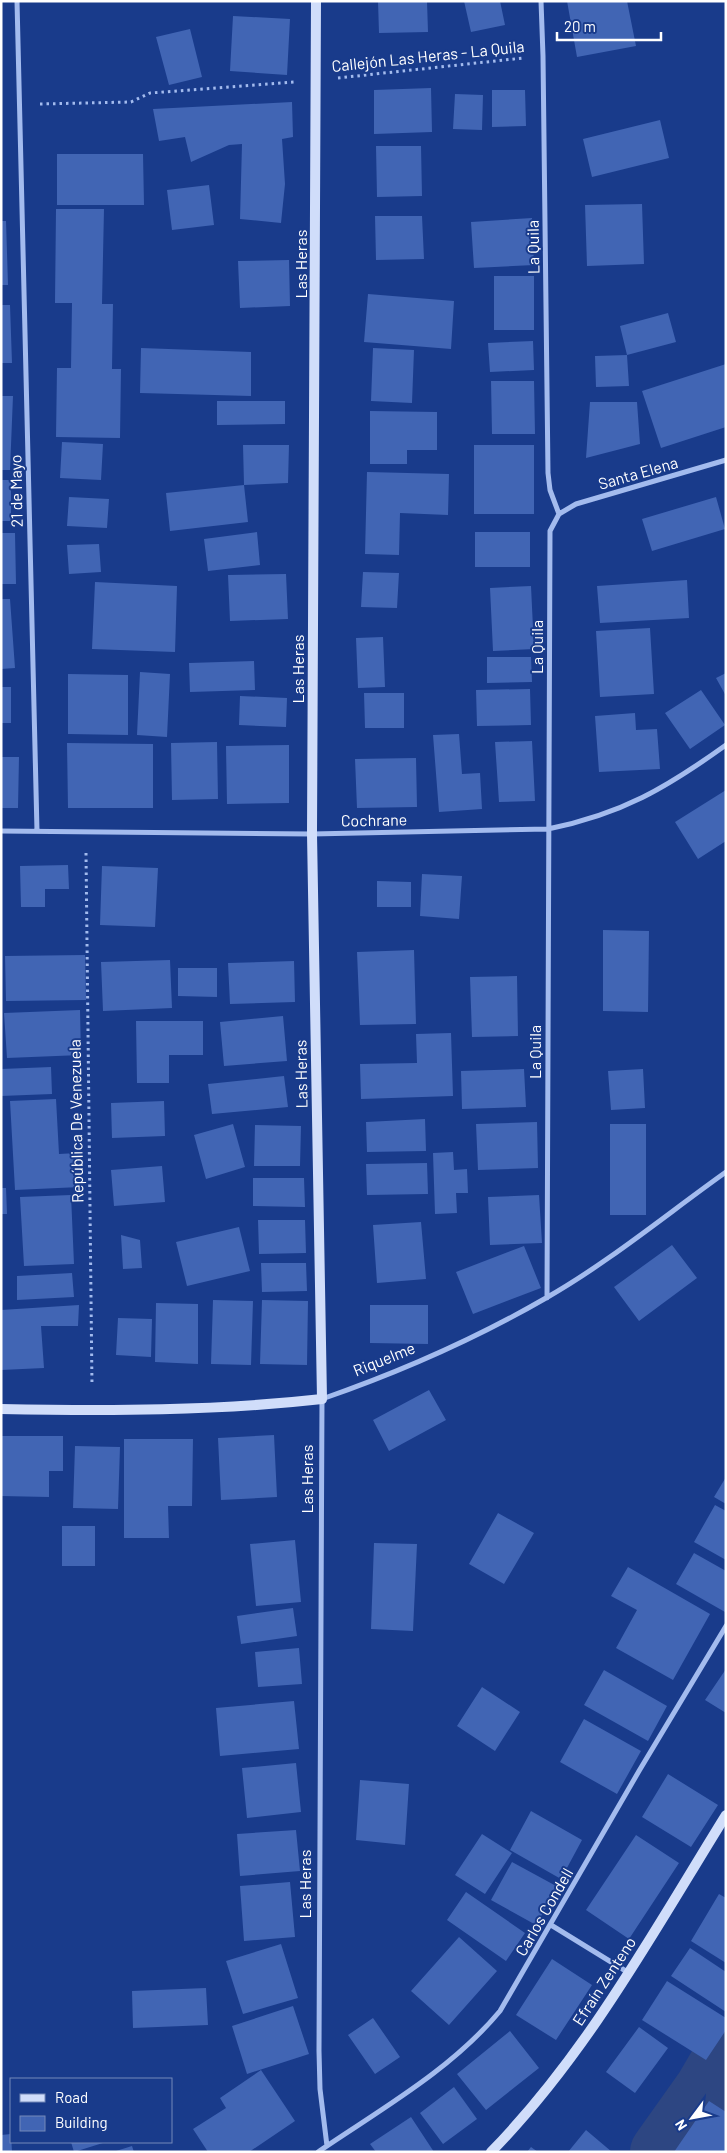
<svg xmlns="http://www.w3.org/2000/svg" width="727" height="2153" font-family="Barlow,sans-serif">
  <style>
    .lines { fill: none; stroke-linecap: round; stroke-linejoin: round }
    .river { stroke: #2d4682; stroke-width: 62 }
    .building { fill: #4165b4 }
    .path { stroke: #a3bbee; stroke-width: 3; stroke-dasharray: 2.5 4; stroke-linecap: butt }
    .street { stroke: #a3bbee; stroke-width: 5 }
    .secondary { stroke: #d0ddfa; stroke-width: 10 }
    .labels { text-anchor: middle; stroke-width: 4; stroke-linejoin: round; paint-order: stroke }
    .street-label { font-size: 16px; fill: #fff; stroke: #193b8b }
  </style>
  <rect width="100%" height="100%" fill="#193b8b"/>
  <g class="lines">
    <!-- river -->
    <path class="river" d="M661,2152l44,-62 21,-36"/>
  </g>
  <!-- building -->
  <path class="building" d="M378,1h49l1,31 -49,1z
    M464,1h36l5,24 -34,7z
    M567,1h60l9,45 -59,11z
    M233,16l57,3 -3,56 -57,-4z
    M190,29l12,48 -33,8 -13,-48z
    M431,88l1,44 -58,2v-44z
    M492,90h33l1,36 -34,1z
    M455,94l28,1 -1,35 -29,-1z
    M292,102l1,35 -11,2 3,45 -4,39 -41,-4 2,-75 -13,1 -38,17 -6,-25 -26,4 -6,-32z
    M660,120l9,38 -77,19 -9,-38z
    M376,146h45l1,50 -45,1z
    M57,154h86l1,51h-87z
    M209,185l5,40 -42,5 -5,-40z
    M642,204l2,60 -57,2 -2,-61z
    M56,209h48l-2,95h11l-1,65h9l-1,69 -64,-1 1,-69h14l1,-65h-17z
    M375,216h47l2,43 -48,1z
    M532,218l2,47 -60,3 -3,-46z
    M1,221h5l2,64h-7z
    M289,260l1,46 -50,2 -2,-47z
    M494,276h40v54h-40z
    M368,294l86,7 -3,48 -87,-7z
    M1,305h9l2,58h-11z
    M668,313l8,29 -49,13 -7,-29z
    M533,341l1,29 -44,2 -2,-29z
    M141,348l110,4v44l-111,-3z
    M373,348l41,2 -2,53 -41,-2z
    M627,355l2,31 -33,1 -1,-31z
    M726,364v63l-65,21 -19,-57z
    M491,381h43l1,53h-43z
    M1,396h12l-3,74h-9z
    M217,401h68v23l-68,1z
    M590,402h47l3,42 -54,14z
    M370,411l67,1v38h-30v14h-37z
    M62,442l41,2 -2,36 -41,-2z
    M243,445h46l-1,38 -44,2z
    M474,445h60v69h-60z
    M367,472l82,2 -1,41 -48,-2 -1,42 -34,-1z
    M1,480h10v41h-10z
    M244,485l4,37 -78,9 -4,-38z
    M69,497l40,2 -2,29 -40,-2z
    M716,497l9,32 -73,22 -10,-32z
    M257,532l3,33 -52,6 -4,-32z
    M475,532h55v35h-55z
    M1,533h14l1,51h-15z
    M99,544l2,28 -32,2 -2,-29z
    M363,572l36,1 -2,35 -36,-1z
    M286,574l2,45 -58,2 -2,-46z
    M687,580l2,38 -89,5 -3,-37z
    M95,582l82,4 -2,66 -83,-3z
    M531,586l3,63 -41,2 -3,-63z
    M1,599h9l5,69 -14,1z
    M650,628l4,66 -54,3 -4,-66z
    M383,637l2,50 -27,1 -2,-50z
    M487,657h44l1,25 -45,1z
    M254,661l1,29 -65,2 -1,-29z
    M140,672l30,2 -3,63 -30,-2z
    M726,673v23l-10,-18z
    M68,674l60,1v60l-60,-1z
    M1,687h10v36h-10z
    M530,689l1,36 -54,1 -1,-36z
    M701,690l24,35 -35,24 -25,-36z
    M364,693h40v35h-39z
    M240,696l47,2 -1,29 -47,-2z
    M635,713l1,17 21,-1 3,40 -61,3 -4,-56z
    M459,734l3,40 18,-1 2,36 -43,3 -6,-77z
    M532,741l3,60 -36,1 -4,-60z
    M217,742l1,57 -46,1 -1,-57z
    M67,743l86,1v64h-85z
    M289,745v58l-62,1 -1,-58z
    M1,757h18l-1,51h-17z
    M416,758l1,49 -60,1 -2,-49z
    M726,790v51l-28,18 -23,-37z
    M68,865l1,24h-24v18h-24l-1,-41z
    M102,866l56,2 -3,59 -55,-2z
    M422,874l40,2 -3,43 -39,-3z
    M377,881l34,1v25h-34z
    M603,930l46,1 -1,81 -45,-1z
    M414,950l2,74 -56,1 -3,-73z
    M85,955l1,45 -80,1 -1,-45z
    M170,960l2,48 -69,3 -2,-49z
    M294,961l1,41 -65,2 -2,-41z
    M178,968h39v29l-39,-1z
    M517,976l1,60 -46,1 -2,-60z
    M80,1010l1,45 -74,3 -3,-45z
    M283,1016l4,45 -63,5 -4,-44z
    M136,1021h67v34h-34v28h-32z
    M451,1033l2,63 -92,3 -1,-35 57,-1 -1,-29z
    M51,1067l1,27 -51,2v-27z
    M524,1069l2,38 -64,2 -1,-38z
    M643,1069l2,39 -34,2 -3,-39z
    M284,1076l4,31 -76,7 -4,-30z
    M56,1099l3,55 18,-1 3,34 -65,3 -5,-89z
    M164,1101l1,35 -53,2 -1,-35z
    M425,1119l1,32 -59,1 -1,-30z
    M537,1122l1,46 -60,2 -2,-46z
    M233,1124l12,43 -39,12 -12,-44z
    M610,1124h36v91h-36z
    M255,1125l46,1 -1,40h-46z
    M453,1152l1,18 13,-1 1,24h-12l1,20 -22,1 -2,-61z
    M427,1163l1,31 -61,1 -1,-31z
    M162,1166l3,36 -51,4 -3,-36z
    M253,1178h51l1,29 -52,-1z
    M1,1188h5l1,26h-6z
    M71,1195l3,69 -50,2 -4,-69z
    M539,1195l3,48 -52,2 -2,-48z
    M258,1220h47l1,33 -47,1z
    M421,1222l5,57 -49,4 -4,-58z
    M239,1227l11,44 -63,15 -11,-44z
    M121,1235l19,5 2,28 -19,1z
    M672,1245l25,33 -58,43 -25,-34z
    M524,1246l17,42 -68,26 -17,-42z
    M261,1263h45l1,28 -45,1z
    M72,1273l2,24 -57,3v-24z
    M213,1300l40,1 -2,64 -40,-1z
    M262,1300l46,1 -1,64 -47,-1z
    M156,1303l42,1v60l-43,-2z
    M79,1305l-1,21h-37l3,42 -43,2v-60z
    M370,1305h58v39l-58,-1z
    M118,1318l34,1 -1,38 -35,-2z
    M429,1390l17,30 -57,31 -16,-31z
    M274,1435l3,62 -56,3 -3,-62z
    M1,1436h62v35h-14v26l-48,-1z
    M124,1439h69l-1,67h-24l1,32h-45z
    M75,1446l45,1 -2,62 -45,-1z
    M726,1477v27l-12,-7z
    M715,1505l11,6v49l-32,-18z
    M498,1513l36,20 -30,51 -35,-20z
    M62,1526h33v40h-33z
    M295,1540l6,62 -45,4 -6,-62z
    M374,1543l43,1 -4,87 -42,-2z
    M694,1553l32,18 -1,41 -49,-28z
    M628,1567l82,47 -37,66 -57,-32 21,-38 -26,-14z
    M293,1608l4,28 -56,8 -4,-28z
    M299,1648l3,36 -44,3 -3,-35z
    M726,1669v44l-21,-13z
    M604,1670l63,36 -19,35 -64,-36z
    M482,1687l38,25 -25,39 -38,-25z
    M294,1701l5,48 -79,7 -4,-48z
    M584,1719l57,32 -24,43 -57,-32z
    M296,1763l5,49 -54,6 -5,-50z
    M668,1774l50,31 -27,42 -49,-30z
    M360,1780l49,4 -4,61 -49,-5z
    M531,1811l51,29 -21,39 -51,-29z
    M296,1830l4,41 -60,5 -3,-42z
    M482,1834l30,19 -27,41 -30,-19z
    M636,1835l43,28 -50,76 -43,-29z
    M512,1862l46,25 -22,38 -45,-25z
    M290,1882l5,55 -51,4 -4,-55z
    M466,1892l59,41 -19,28 -59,-41z
    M719,1894l7,4v65l-35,-22z
    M459,1937l38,34 -48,54 -38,-34z
    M281,1944l17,54 -55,16 -17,-53z
    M690,1948l36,24v40l-55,-36z
    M552,1959l40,26 -36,55 -40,-25z
    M667,1981l59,37v12l-20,30 -64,-40z
    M206,1988l2,37 -75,3 -1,-37z
    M293,2006l16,48 -62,20 -15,-48z
    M373,2018l27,39 -25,17 -27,-39z
    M639,2027l29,21 -33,45 -29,-21z
    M510,2031l29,37 -53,42 -29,-36z
    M261,2070l34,51 -46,31h-41l-15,-23 33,-21 -6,-10z
    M454,2087l23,32 -34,25 -23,-31z
    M709,2101l17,11v40h-52z
    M411,2117l23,35h-58l-6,-8z
    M586,2130l26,22h-44z
    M11,2134l1,18h-11v-17z
    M71,2142h35l-32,10z
    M132,2146l2,6h-18v-1z
    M531,2147l7,5h-11z"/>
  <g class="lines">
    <!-- path -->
    <path class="path" d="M338,78l185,-20
      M40,104l91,-2 19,-9 144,-11
      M86,853l6,533"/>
    <!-- street -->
    <path class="street" d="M17,1l20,830
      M541,1l2,55 5,417 2,17 9,24
      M1,831l311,3 236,-5c74,-15 118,-41 178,-84
      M547,1298l3,-767 9,-17 17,-10 150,-44
      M551,1925l78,48
      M327,2146l-7,-57 -1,-38 3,-652c78,-27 153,-60 224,-101 63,-36 121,-84 180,-126
      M318,2152c63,-43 133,-82 182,-141l139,-240 87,-145"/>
    <!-- secondary -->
    <path class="secondary" d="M1,1409c107,2 215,2 321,-10l-10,-565 4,-833
      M491,2152c96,-98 163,-221 235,-337"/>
  </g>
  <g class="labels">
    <!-- street labels -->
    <g class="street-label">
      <text transform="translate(428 56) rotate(-6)" y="6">Callejón Las Heras - La Quila</text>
      <text transform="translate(533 247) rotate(-91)" y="6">La Quila</text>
      <text transform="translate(301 264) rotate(-90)" y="6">Las Heras</text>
      <text transform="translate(638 473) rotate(-16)" y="6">Santa Elena</text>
      <text transform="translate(16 491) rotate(-91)" y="6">21 de Mayo</text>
      <text transform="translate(537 647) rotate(-90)" y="6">La Quila</text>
      <text transform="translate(298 669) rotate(-90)" y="6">Las Heras</text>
      <text transform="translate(374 820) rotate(-1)" y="6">Cochrane</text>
      <text transform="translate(535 1052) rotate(-90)" y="6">La Quila</text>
      <text transform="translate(301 1074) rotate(-91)" y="6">Las Heras</text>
      <text transform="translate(76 1121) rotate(-91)" y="6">República De Venezuela</text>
      <text transform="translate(384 1359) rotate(-22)" y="6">Riquelme</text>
      <text transform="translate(307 1479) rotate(-90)" y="6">Las Heras</text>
      <text transform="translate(305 1884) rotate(-90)" y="6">Las Heras</text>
      <text transform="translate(544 1912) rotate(-60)" y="6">Carlos Condell</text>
      <text transform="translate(604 1981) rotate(-57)" y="6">Efraín Zenteno</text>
    </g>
  </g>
  <!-- border -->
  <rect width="727" height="2153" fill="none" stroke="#ffffff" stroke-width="5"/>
  <!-- legend -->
  <rect x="10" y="2078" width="162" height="65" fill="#193b8b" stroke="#7589b9"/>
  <rect x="20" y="2094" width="25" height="8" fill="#d0ddfa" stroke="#7589b9"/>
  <text x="55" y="2103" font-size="15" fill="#ffffff">Road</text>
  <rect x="20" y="2116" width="25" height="15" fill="#4165b4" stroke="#7589b9"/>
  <text x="55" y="2128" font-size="15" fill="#ffffff">Building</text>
  <!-- north arrow -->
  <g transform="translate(692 2118) rotate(238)" stroke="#193b8b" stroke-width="4" paint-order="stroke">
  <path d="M0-4L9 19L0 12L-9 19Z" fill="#ffffff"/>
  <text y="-8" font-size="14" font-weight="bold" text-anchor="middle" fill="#ffffff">N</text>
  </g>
  <!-- scale -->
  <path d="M557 32v8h104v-8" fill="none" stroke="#ffffff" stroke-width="2.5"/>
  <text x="564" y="32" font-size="15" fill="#ffffff" stroke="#193b8b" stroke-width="4" paint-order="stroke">20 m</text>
</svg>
